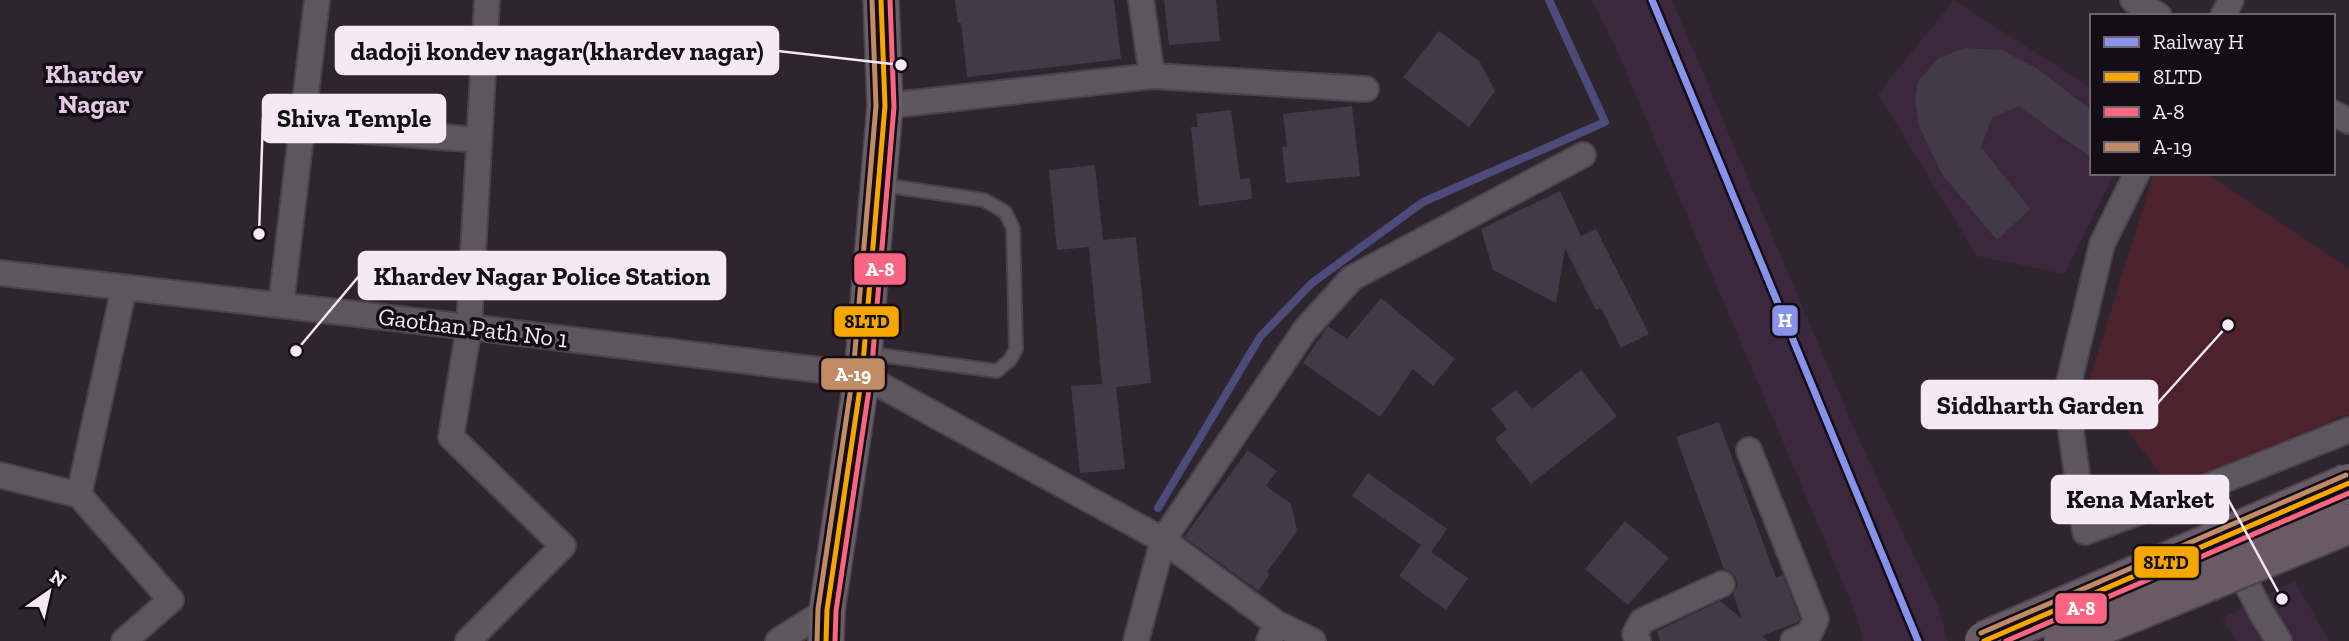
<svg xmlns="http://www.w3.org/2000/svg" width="2349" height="641" font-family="'Zilla Slab',serif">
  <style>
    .built { fill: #3c283d }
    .green { fill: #4c222d }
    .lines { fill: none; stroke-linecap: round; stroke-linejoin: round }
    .stream { stroke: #4c4b7a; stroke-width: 8 }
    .building { fill: #423a47 }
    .lane-casing { stroke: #4a434b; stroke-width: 16 }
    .street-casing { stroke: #4a434b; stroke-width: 28 }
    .secondary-casing { stroke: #4a434b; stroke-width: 38 }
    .lane { stroke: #5e565e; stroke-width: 12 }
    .street { stroke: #5e565e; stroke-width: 24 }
    .secondary { stroke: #675d66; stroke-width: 35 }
    .highway-bridge-casing { stroke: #4a434b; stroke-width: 42; stroke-linecap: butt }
    .highway-bridge { stroke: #685b65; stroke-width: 38 }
    .bus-1-casing { stroke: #150d15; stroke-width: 10 }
    .bus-2-casing { stroke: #150d15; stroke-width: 10 }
    .bus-3-casing { stroke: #150d15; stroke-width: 10 }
    .bus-1 { stroke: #f7a600; stroke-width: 5 }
    .bus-2 { stroke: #fa6682; stroke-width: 5 }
    .bus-3 { stroke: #c18c65; stroke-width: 5 }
    .rail-1-casing { stroke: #150d15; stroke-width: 12 }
    .rail-1 { stroke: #8992eb; stroke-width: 7 }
    .labels { text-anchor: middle; stroke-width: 7; stroke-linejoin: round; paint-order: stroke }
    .street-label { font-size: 24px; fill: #f4e9f5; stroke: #150d15 }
    .neighbourhood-label { font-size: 26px; font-weight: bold; fill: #e1cae1; stroke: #150d15 }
    .leader { fill: none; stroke: #f4e9f5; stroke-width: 2.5 }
    .callout-dot { fill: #f4e9f5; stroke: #150d15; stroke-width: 2.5 }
    .callout { fill: #f4e9f5; stroke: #f4e9f5; stroke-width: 2.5 }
    .callout-label { font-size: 26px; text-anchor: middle; font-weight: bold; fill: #111 }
    .line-badge { stroke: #150d15; stroke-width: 2.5 }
    .badge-label { font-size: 19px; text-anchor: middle; font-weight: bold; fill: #fff }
    .pale-badge-label { font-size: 19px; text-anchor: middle; font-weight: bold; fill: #111 }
  </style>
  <rect width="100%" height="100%" fill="#2e252f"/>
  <!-- built -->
  <path class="built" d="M1592,0h80l188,442 77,162 11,37h-85l-7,-27 -238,-561z
    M1954,0l138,89v84h23l-51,101 -87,-18 -99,-162z
    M2295,581l34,60h-92l-15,-23z"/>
  <!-- green -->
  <path class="green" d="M2154,173h51l144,96v145l-178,73 -82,-106z"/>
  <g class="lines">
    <!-- stream -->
    <path class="stream" d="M1158,508l102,-171 52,-54 111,-81 182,-80 -56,-122"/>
  </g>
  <!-- building -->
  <path class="building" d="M955,0h159l7,59 -154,18 -6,-54h-3z
    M1164,0h52l4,41 -51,4z
    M1439,31l41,31 15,29 -26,36 -66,-50z
    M1965,48l37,2 36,19 54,42v47l-74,-52 -26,12 -11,29 49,62 -33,31 -55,-66 -23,-48 -4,-26 3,-19 21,-23z
    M1352,106l8,70 -74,7 -4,-36 5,-1 -4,-32z
    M1231,110l9,69 10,-1 2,21 -53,7 -8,-79h7l-2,-13z
    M1095,165l8,75 33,-3 15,146 -35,4 9,82 -45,4 -9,-87 31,-2 -13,-137 -32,3 -8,-80z
    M1560,191l21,45 15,-7 53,105 -28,14 -20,-40 -5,2 -31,-62 -9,55 -63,-33 -12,-41z
    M1381,298l74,61 -22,27 -20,-17 -33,48 -77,-54 25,-37 19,13z
    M1581,370l36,46 -86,68 -36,-45 12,-10 -16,-20 25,-19 16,19z
    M1719,422l57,156 7,-3 17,44 -2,3 -36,14 6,5h-108l-3,-10 63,-30 22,18 -9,-25 4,-8 -1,-8 -5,-6 -7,-3 -48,-132z
    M1248,450l29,21 -11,15 25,18 6,27 -30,41 3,2 -12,17 -74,-54z
    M1368,473l79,56 -16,23 -79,-56z
    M1625,521l44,37 -41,47 -43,-36z
    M1421,545l47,33 -22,32 -47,-34z"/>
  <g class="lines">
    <!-- lane casing -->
    <g class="lane-casing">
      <path id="lane" d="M864,353l133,18 13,-11 6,-11 -3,-121 -8,-16 -21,-12 -102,-15"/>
    </g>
    <!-- street casing -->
    <g class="street-casing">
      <path id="street" d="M1141,0l11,76
        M2133,0l26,16
        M2223,16l8,-16
        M885,106l267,-30 214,13
        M2333,113l16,8
        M302,126l177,14
        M2137,173l-35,71 -36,151 19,137 114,-42 62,122 18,29
        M0,273l469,54 393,48 301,165 113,83 -7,18
        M281,305l36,-305
        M1749,450l67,169 -7,15 -16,7
        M0,475l79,20 92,105 -47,41
        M2199,490l150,-60
        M79,495l45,-207
        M1276,623l37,18
        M468,641l95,-95 -112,-109 18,-110 18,-327
        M778,641l49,-31
        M1136,641l27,-101 142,-210 47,-52 231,-123
        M1638,641l-3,-7 7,-13 80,-37"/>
    </g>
    <!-- secondary casing -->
    <g class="secondary-casing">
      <path id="secondary" d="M826,641l1,-31 35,-235 23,-269 -4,-106"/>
    </g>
    <!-- lane -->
    <use href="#lane" class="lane"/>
    <!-- street -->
    <use href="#street" class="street"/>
    <!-- secondary -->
    <use href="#secondary" class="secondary"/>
    <!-- highway-bridge casing -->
    <g class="highway-bridge-casing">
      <path id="highway-bridge" d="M1984,641l365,-158
        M2063,641l286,-117"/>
    </g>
    <!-- highway-bridge -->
    <use href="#highway-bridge" class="highway-bridge"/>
    <!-- bus-1 casing -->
    <g class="bus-1-casing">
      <path id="bus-1" d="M826,641l1,-31 35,-235 23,-269 -4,-106
        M1984,641l365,-158"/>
    </g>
    <!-- bus-2 casing -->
    <g class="bus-2-casing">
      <path id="bus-2" d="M835,641l1,-30 35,-235 23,-269 -4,-107
        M2006,641l343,-148"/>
    </g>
    <!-- bus-3 casing -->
    <g class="bus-3-casing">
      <path id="bus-3" d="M1981,633l365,-158
        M817,641l1,-32 35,-235 23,-268 -4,-106"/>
    </g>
    <!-- bus-1 -->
    <use href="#bus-1" class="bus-1"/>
    <!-- bus-2 -->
    <use href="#bus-2" class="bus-2"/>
    <!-- bus-3 -->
    <use href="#bus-3" class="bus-3"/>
    <!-- rail-1 casing -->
    <g class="rail-1-casing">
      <path id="rail-1" d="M1652,0l266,641"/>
    </g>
    <!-- rail-1 -->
    <use href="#rail-1" class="rail-1"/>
  </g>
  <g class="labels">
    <!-- street labels -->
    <g class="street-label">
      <text transform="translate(473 328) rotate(7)" y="8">Gaothan Path No 1</text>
    </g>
    <!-- neighbourhood labels -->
    <g class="neighbourhood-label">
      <text x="94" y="83">Khardev<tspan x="94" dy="30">Nagar</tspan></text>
    </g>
  </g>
  <!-- callouts -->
  <path class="leader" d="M901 65L778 51M259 234L263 118M296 351L359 276M2228 325L2157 404M2282 599L2228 499"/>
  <g class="callout-dot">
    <circle cx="901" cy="65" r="7"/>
    <circle cx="259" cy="234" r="7"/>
    <circle cx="296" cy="351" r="7"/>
    <circle cx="2228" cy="325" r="7"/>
    <circle cx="2282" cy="599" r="7"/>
  </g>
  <g class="callout">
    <rect x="336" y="27" width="442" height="47" rx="7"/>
    <rect x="263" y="95" width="182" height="47" rx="7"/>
    <rect x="359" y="252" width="366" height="47" rx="7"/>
    <rect x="1922" y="381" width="235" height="47" rx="7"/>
    <rect x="2052" y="476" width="176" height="47" rx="7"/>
  </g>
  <g class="callout-label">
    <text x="557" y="60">dadoji kondev nagar(khardev nagar)</text>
    <text x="354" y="127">Shiva Temple</text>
    <text x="542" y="285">Khardev Nagar Police Station</text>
    <text x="2040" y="414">Siddharth Garden</text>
    <text x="2140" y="508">Kena Market</text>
  </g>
  <g class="line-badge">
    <rect x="853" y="252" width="54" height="34" rx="7" fill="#fa6682"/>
    <rect x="1771" y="304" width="28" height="33" rx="7" fill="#8992eb"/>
    <rect x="833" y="305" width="67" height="33" rx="7" fill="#f7a600"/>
    <rect x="820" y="357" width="66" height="34" rx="7" fill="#c18c65"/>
    <rect x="2133" y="545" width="67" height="34" rx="7" fill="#f7a600"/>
    <rect x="2054" y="592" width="54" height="33" rx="7" fill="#fa6682"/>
  </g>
  <g class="badge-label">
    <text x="880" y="276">A-8</text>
    <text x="1785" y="327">H</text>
    <text x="853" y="381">A-19</text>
    <text x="2081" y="615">A-8</text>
  </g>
  <g class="pale-badge-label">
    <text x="867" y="328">8LTD</text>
    <text x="2166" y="569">8LTD</text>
  </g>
  <!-- legend -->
  <rect x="2090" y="14" width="245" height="161" fill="#150d15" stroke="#6e656f" stroke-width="2"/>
  <rect x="2104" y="37" width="35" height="10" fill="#8992eb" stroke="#6e656f" stroke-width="2"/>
  <text x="2153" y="49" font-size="21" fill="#f4e9f5">Railway H</text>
  <rect x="2104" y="72" width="35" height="10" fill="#f7a600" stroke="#6e656f" stroke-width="2"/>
  <text x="2153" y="84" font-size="21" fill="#f4e9f5">8LTD</text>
  <rect x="2104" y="107" width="35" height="10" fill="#fa6682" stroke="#6e656f" stroke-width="2"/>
  <text x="2153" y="119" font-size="21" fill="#f4e9f5">A-8</text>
  <rect x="2104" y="142" width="35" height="10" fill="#c18c65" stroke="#6e656f" stroke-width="2"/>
  <text x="2153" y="154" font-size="21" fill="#f4e9f5">A-19</text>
  <!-- north arrow -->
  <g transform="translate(49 592) rotate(34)" stroke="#150d15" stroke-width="5" paint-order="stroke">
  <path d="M0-5L12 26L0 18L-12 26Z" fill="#f4e9f5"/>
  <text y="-10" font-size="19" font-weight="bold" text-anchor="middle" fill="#f4e9f5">N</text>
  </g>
</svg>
